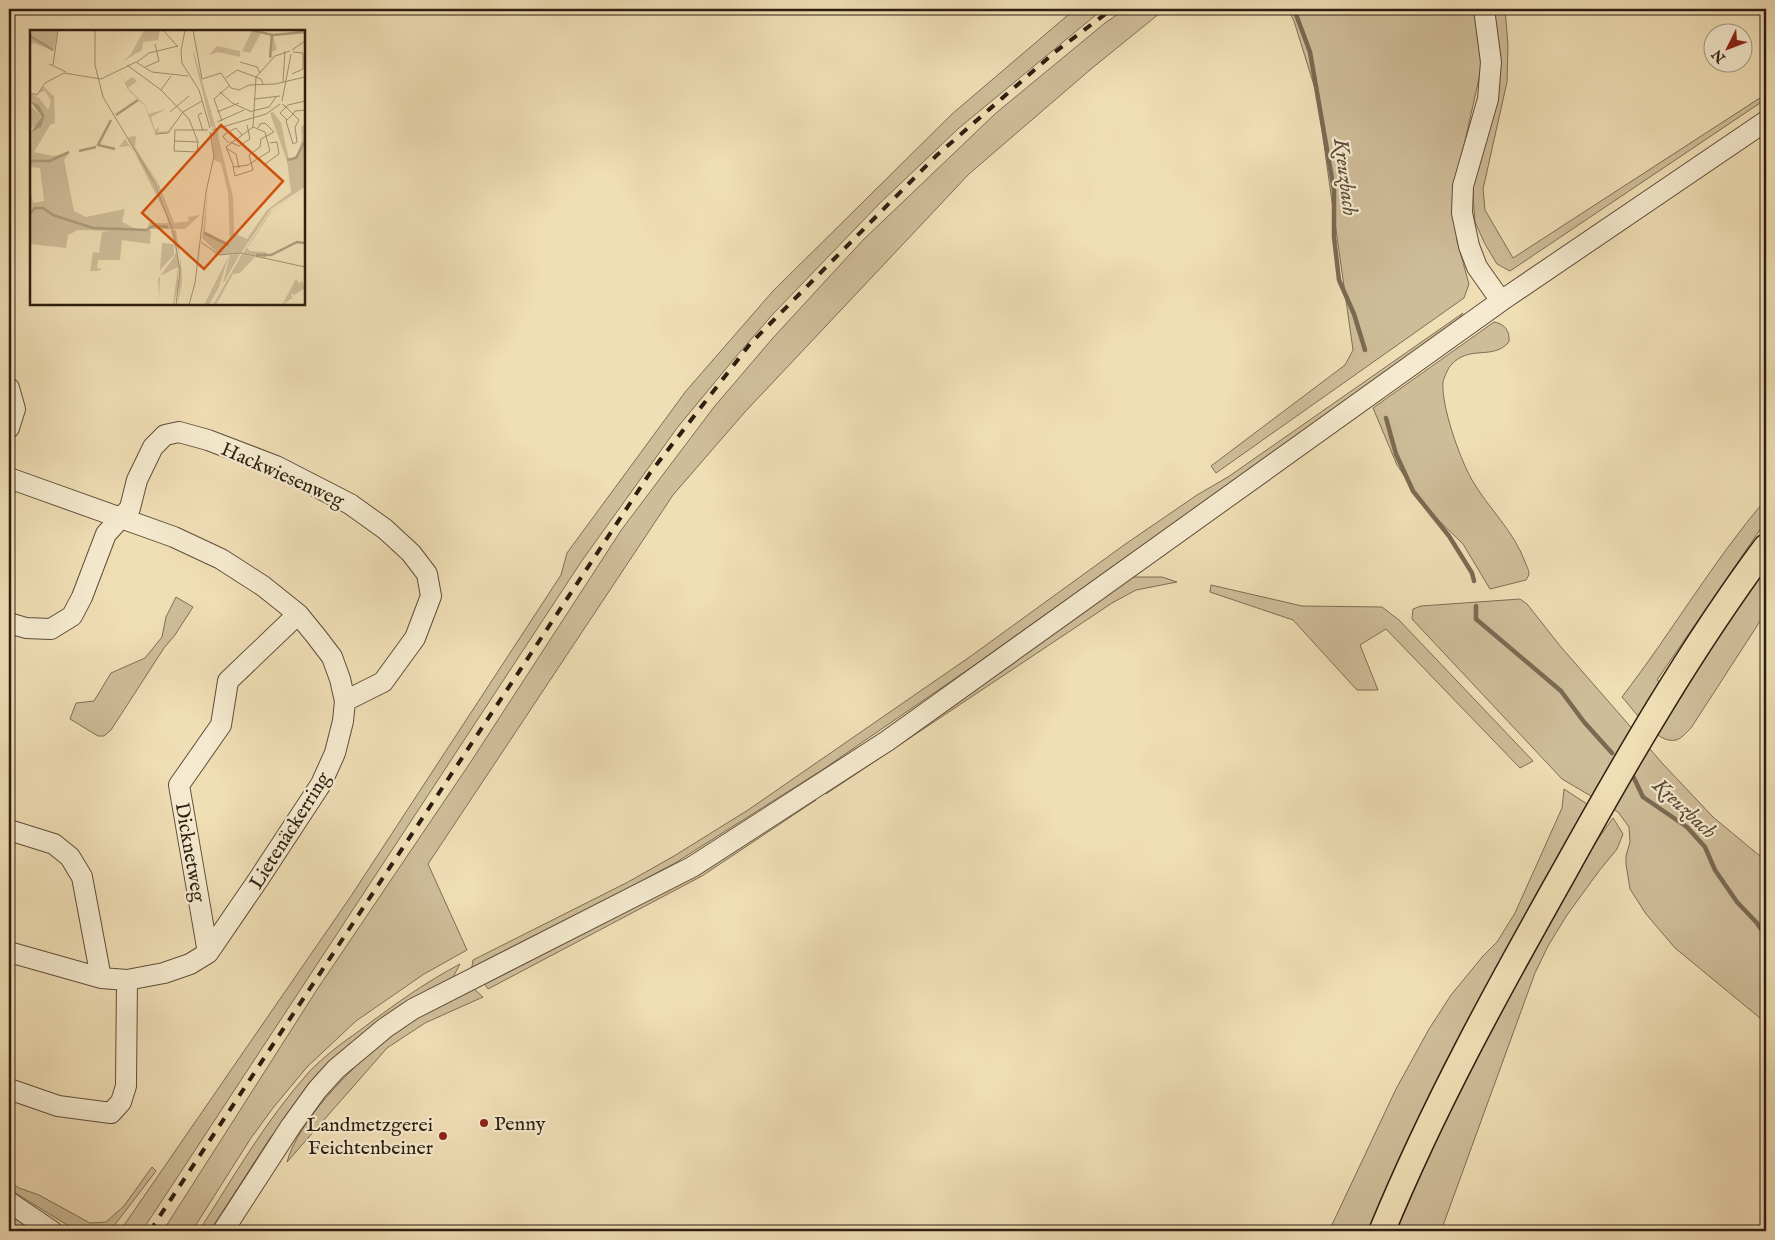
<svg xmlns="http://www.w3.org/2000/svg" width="1775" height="1240" font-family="'IM FELL English',serif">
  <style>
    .green { fill: #cfbd99; stroke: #7e6e55 }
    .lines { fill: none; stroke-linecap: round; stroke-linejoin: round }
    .stream { stroke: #7b6a52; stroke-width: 4.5 }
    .minor-casing { stroke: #5e4e3a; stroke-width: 22 }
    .major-casing { stroke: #2e1e11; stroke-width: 28 }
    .minor { stroke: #f5eacf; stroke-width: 20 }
    .major { stroke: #f0deb5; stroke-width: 25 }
    .rail { stroke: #2e1e11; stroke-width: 4; stroke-dasharray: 9 9; stroke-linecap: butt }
    .poi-dot { fill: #8f2418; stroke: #f5eacf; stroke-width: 2 }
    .labels { text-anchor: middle; stroke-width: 4.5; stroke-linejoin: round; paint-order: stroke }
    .street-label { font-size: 20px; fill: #2e1e11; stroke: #f5eacf }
    .poi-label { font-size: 20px; fill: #2e1e11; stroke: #f5eacf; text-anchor: start }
    .water-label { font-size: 21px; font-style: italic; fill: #5b4a37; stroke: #f5eacf }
    .inset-river { fill: none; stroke: #ae9d7d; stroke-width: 2.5 }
    .inset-road { fill: none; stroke: #a29173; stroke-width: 1 }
    .view { fill: #d5530c; fill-opacity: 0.15; stroke: #d5530c; stroke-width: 2.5 }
    .inset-edge { fill: none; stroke: #2e1e11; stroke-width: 2.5 }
  </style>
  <rect width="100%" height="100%" fill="#f0deb5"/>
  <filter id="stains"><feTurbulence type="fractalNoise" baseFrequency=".004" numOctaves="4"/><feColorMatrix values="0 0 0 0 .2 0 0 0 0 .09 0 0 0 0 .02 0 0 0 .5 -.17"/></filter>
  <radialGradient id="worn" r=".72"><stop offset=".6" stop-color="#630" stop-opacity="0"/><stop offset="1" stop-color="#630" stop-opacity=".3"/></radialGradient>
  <!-- green -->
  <path class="green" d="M1075,9h28l-144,119 -79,75 -107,111 -39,45 -57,69 -96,134 -439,669h-22l231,-335 210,-321 6,-22 119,-162 87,-100 179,-177z
    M1125,9h40l-74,60 -122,105 -225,239 -71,82 -245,369 39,86 -43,24 -68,47 -49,46 -34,41 -22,30 -59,93h-29l155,-243 152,-225 152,-234 92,-122 58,-68 91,-99 133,-127 109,-90z
    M1288,9h187l7,56 -28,125 3,51 12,43 -5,14 -248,175 -5,-7 134,-101 8,-15 -36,-255 -23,-74z
    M1504,9h1l3,36 -1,37 -24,107 2,21 28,48 253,-164v5l-256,172 -13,-7 -12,-20 -10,-22 -2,-26v-20l21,-162z
    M1463,313l-7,9 -480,342 -154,106 -147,93 -204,109 2,-12 155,-78 46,-26 74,-46 223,-154 153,-111 73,-50 31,-18z
    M1494,322c11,2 16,9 15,20 -17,19 -39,2 -58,23 -3,3 -7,13 -8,17 -2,24 17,77 29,98 16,28 42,51 53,82 1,3 4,8 4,11 0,3 -2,5 -3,7l-36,9 -27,-45 -37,-36 -29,-43 -24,-57z
    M1766,499v22l-109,159 24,18 11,-22 74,-111v47l-75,116c-4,4 -10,11 -15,12 -19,5 -42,-30 -54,-43 50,-65 91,-136 144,-198z
    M1130,577h32l15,5 -41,8 -24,13 -286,191 4,-11z
    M1211,585l91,21 80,1 17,13 134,141 -13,7 -134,-139 -26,16 18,45h-21l-64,-70 -83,-28z
    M176,597l17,10 -18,28 -11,13 -53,82 -7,6h-6l-28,-17 6,-16 18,-2 17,-28 34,-15 17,-21 4,-20z
    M1520,599l7,5 34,43 102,117 50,53 53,44v162l-91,-75 -29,-34 -16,-25 -4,-25v-8l4,-14 -1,-15 -11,-15 -56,-33 -150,-160 1,-10 8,-3z
    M1564,789l23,15 -88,162 -126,265h-44l67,-142 33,-60 22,-34 32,-39 14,-14 18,-29 47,-105z
    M816,800l-114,76 -214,113 -6,-9 322,-177z
    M1613,818l10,16 -6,15 -18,22 -32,44 -19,31 -13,27 -94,258h-45l65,-147 115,-214z
    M460,964l-8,15 -140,106 -42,53 -60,93h-11c35,-55 67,-111 110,-159 14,-15 33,-29 50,-41 32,-24 65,-48 101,-67z
    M473,988l10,9 -58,26 -38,25 -100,114c11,-41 64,-94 97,-121 27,-22 59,-37 89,-53z
    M152,1167l4,4 -46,60h-33l-68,-42v-8l10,7 20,7 51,28 16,-1 18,-16z
    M9,1213l28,18h-25l-3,-2z"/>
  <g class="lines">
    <!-- stream -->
    <path class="stream" d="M1294,9l16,43 24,138v47l5,43 15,34 11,36
      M1386,418l10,36 17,37 36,45 23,37 2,8
      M1476,606v13l85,72 23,31 28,31
      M1633,776l10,21 44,30 18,20 10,23 22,32 20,21 9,14"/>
    <!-- minor casing -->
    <g class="minor-casing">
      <path id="minor" d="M1484,9l7,53 -3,37 -25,87 -1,27 7,33 8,21 24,34
        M9,388l6,21 -6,19
        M9,478l165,59 47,22 42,27 35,28 18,22 16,21 8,22 5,22 -2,20 -8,32 -14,31 -63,96 -50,73 -18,11 -26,9 -37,7 -26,-2 -92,-26
        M9,623l17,5 25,1 21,-13 10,-19 24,-63 24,-26 7,-28 16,-33 12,-12 14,-3 29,8 68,26 74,38 35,25 26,24 16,21 4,22 -16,42 -32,44 -38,19
        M9,830l45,14 16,13 12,20 19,101
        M208,953l-29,-168 42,-60 7,-44 70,-67
        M9,1089l49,17 53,7 10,-11 5,-16 1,-106
        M9,1202l43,29
        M223,1231l68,-105 26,-36 19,-21 49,-41 28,-19 279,-142 195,-126 614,-440 265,-180"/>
    </g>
    <!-- major casing -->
    <g class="major-casing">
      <path id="major" d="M1382,1231c51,-124 116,-242 182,-359 61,-110 127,-224 202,-325"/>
    </g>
    <!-- minor -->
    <use href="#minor" class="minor"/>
    <!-- major -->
    <use href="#major" class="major"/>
    <!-- rail -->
    <path class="rail" d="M150,1231l500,-758 100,-129 187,-189 118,-103 57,-43"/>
  </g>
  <!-- markers -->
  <g class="poi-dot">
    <circle cx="484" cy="1123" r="5"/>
    <circle cx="443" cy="1136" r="5"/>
  </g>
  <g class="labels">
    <!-- street labels -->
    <g class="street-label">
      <text transform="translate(283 474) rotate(24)" y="7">Hackwiesenweg</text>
      <text transform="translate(289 830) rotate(-58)" y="7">Lietenäckerring</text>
      <text transform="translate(191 852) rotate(80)" y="7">Dicknetweg</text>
    </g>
    <!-- poi labels -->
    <g class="poi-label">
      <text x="494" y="1130">Penny</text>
      <text x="433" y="1131" text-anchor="end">Landmetzgerei<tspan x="433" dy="23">Feichtenbeiner</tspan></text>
    </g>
    <!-- water labels -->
    <g class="water-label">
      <text transform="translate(1346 177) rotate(83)" y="7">Kreuzbach</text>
      <text transform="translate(1685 808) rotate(43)" y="7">Kreuzbach</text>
    </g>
  </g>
  <!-- overview -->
  <g transform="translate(30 30)">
    <rect width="275" height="275" fill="#f0deb5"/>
    <path d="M2,0h26l-4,21 -20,-8 -4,2zM114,0h16l-2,10 -15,2 -1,8 -20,12 9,-8zM219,0l29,5 24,-5 3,2 -32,4 4,13 -6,4 2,4 -4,2 3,-19 -2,-5 -9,-2 -11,20 -8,-2 10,-20zM187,16l23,5v6l-22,-5 -9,3zM163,23h1l22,75 -5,-1zM89,40l6,12 7,-5 5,4 -9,7 17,17 4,9 17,-5 -15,8 4,14 4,-5 -1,6 10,-1 6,-9 -5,9 -4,2h-10l-10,-27 -17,-16zM13,56l11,10 1,27 -5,2 -16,27 19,4 16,-3 -5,7 10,51 12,6 39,-8 -3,13 14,7 15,1 -1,14 -28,-4 -2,20h-22l-1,8 5,1 -4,2h-8l3,-19 6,1 3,-21 8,-1 -32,-1 -10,5 -2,13 -36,-4v-57l3,16 11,-2 -4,-33 -10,-1v-34l11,-6 4,-11 -6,-11 -9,-4v-8l10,6 8,11 3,-9 -6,-10 -6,2zM0,75l12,12 -2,6 -10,6zM243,82l8,11 8,37 8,-5 5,-15 -1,-13 4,-3v63l-34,22 -30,44 -11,1 1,-6 -1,6 -10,1 -18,-17 6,-48 -3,41 25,14 -2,-53 -7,-29 -7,-3 -2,-26 4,-4 13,-3 -11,3v6l15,61 1,36 13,6 20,-29 24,-18 -4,-31 -17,-48zM105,105l-3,2 4,-1 -1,11 24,38 15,38 15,-2 -1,-4 12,-2 -15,14h-38l2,-6h19l-1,-6 -32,-64 -6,-7 -10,1 6,-8 19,26 8,14 20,45 -16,-39 -29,-47zM275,159l-33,22 -25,37 3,3 16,1v6l-23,-5 27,-41zM146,200l5,33 1,18 -4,24 2,-48 -7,-24 6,30 -1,23 -4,19h-5l4,-1 5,-37 -18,9 -1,24 -1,-21 16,-22 2,-6 -2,-7v11l-14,15 2,-27 12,1 -3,-13zM210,224l-15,27 -2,2 7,-28zM212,224l13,3 -15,16 -7,1 -16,29 -4,2zM199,225l-10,32 -10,18h-5zM266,249l3,4 3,-2 3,7 -11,7 -3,-2 1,5 -10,7z" fill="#cfbd99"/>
    <path d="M0,71l9,4 6,11 -4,11 -11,6 12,-16z" fill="#ae9d7d"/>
    <path class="inset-river" d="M221,0l22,5 32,-3M0,6l23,14M240,27l2,-22M86,85l22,-15M81,90l-13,25 17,4M49,121l17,-4M257,130l9,-2 9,-17M0,131h20l19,-9M0,184l5,-6h8l10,7 40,13 55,2M118,199l5,-3 15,1M174,203l25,12M226,225h15l26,-13 8,1"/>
    <path class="inset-road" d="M65,0v35l8,32 52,87 19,50 6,37 -4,34M133,0l15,17M155,0l-4,21 1,12 17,27 11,38M163,0l9,49 19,-6 10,15 8,2 10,-5 26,-1 30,-7M262,20l13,-9M107,32l12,-9 29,-7M210,32l17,5 3,6M19,34l17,8M23,35l5,-35M97,35l34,25 28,29 9,23 -1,10 -23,-1 1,-20M115,37l14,-6 -4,-17M262,44l11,-5v-16l-10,-1M196,48l11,-8 24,9 2,5M253,52l2,-31M131,60l10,-14M190,62l12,11 20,9M0,63l7,2 8,-12 19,-10 37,6 35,-17 16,10 36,4M225,69l25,-3M252,71l9,-47M252,74l4,3 13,13 -4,7 2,15 -4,2 -7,-23 7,-7 2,-3h1l9,-1M222,81l17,-4 7,-10M140,82l19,-16M187,82l22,-9M172,83l-4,2 5,16M257,90l-7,-7 8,-8 17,-4M192,91l-8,-22 16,-14M187,92l27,-12M223,97l12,5 5,19 -22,14 -14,2 -8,-20 27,-20 3,-50 19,-21 15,-5M144,100h34M182,100l54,-16 14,-10M125,104l13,-1 15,-21 19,-11M144,111l24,1M200,112l9,4 11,-7 -3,-14M199,113l-6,-6 2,-3 11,-6 6,7M196,118l10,6 3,14M230,129l5,5 14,-10 -2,-12 -7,1M203,136l2,10 18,-6 -4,-15 11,-8 1,-8 13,-7 -9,-9 -5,1 -2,4M171,212l18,13 22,-2 64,14M159,275l6,-22 11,-91 8,-36 -4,-24"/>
    <path class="view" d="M191,95l62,56 -79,88 -62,-56z"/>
    <rect width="275" height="275" class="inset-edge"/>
  </g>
  <!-- margin -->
  <rect width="1775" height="1240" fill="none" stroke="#f0deb5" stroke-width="30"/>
  <rect x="10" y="10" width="1755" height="1220" fill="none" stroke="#2e1e11" stroke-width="2.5"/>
  <rect x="15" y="15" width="1745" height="1210" fill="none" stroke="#2e1e11"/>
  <!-- north arrow -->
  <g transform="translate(1728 48) rotate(228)"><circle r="24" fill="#f5eacf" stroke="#a59883"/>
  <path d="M0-4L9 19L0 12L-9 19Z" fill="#8f2418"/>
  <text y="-8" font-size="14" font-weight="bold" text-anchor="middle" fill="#2e1e11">N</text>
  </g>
  <rect width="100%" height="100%" filter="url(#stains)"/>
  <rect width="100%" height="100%" fill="url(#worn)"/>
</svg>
